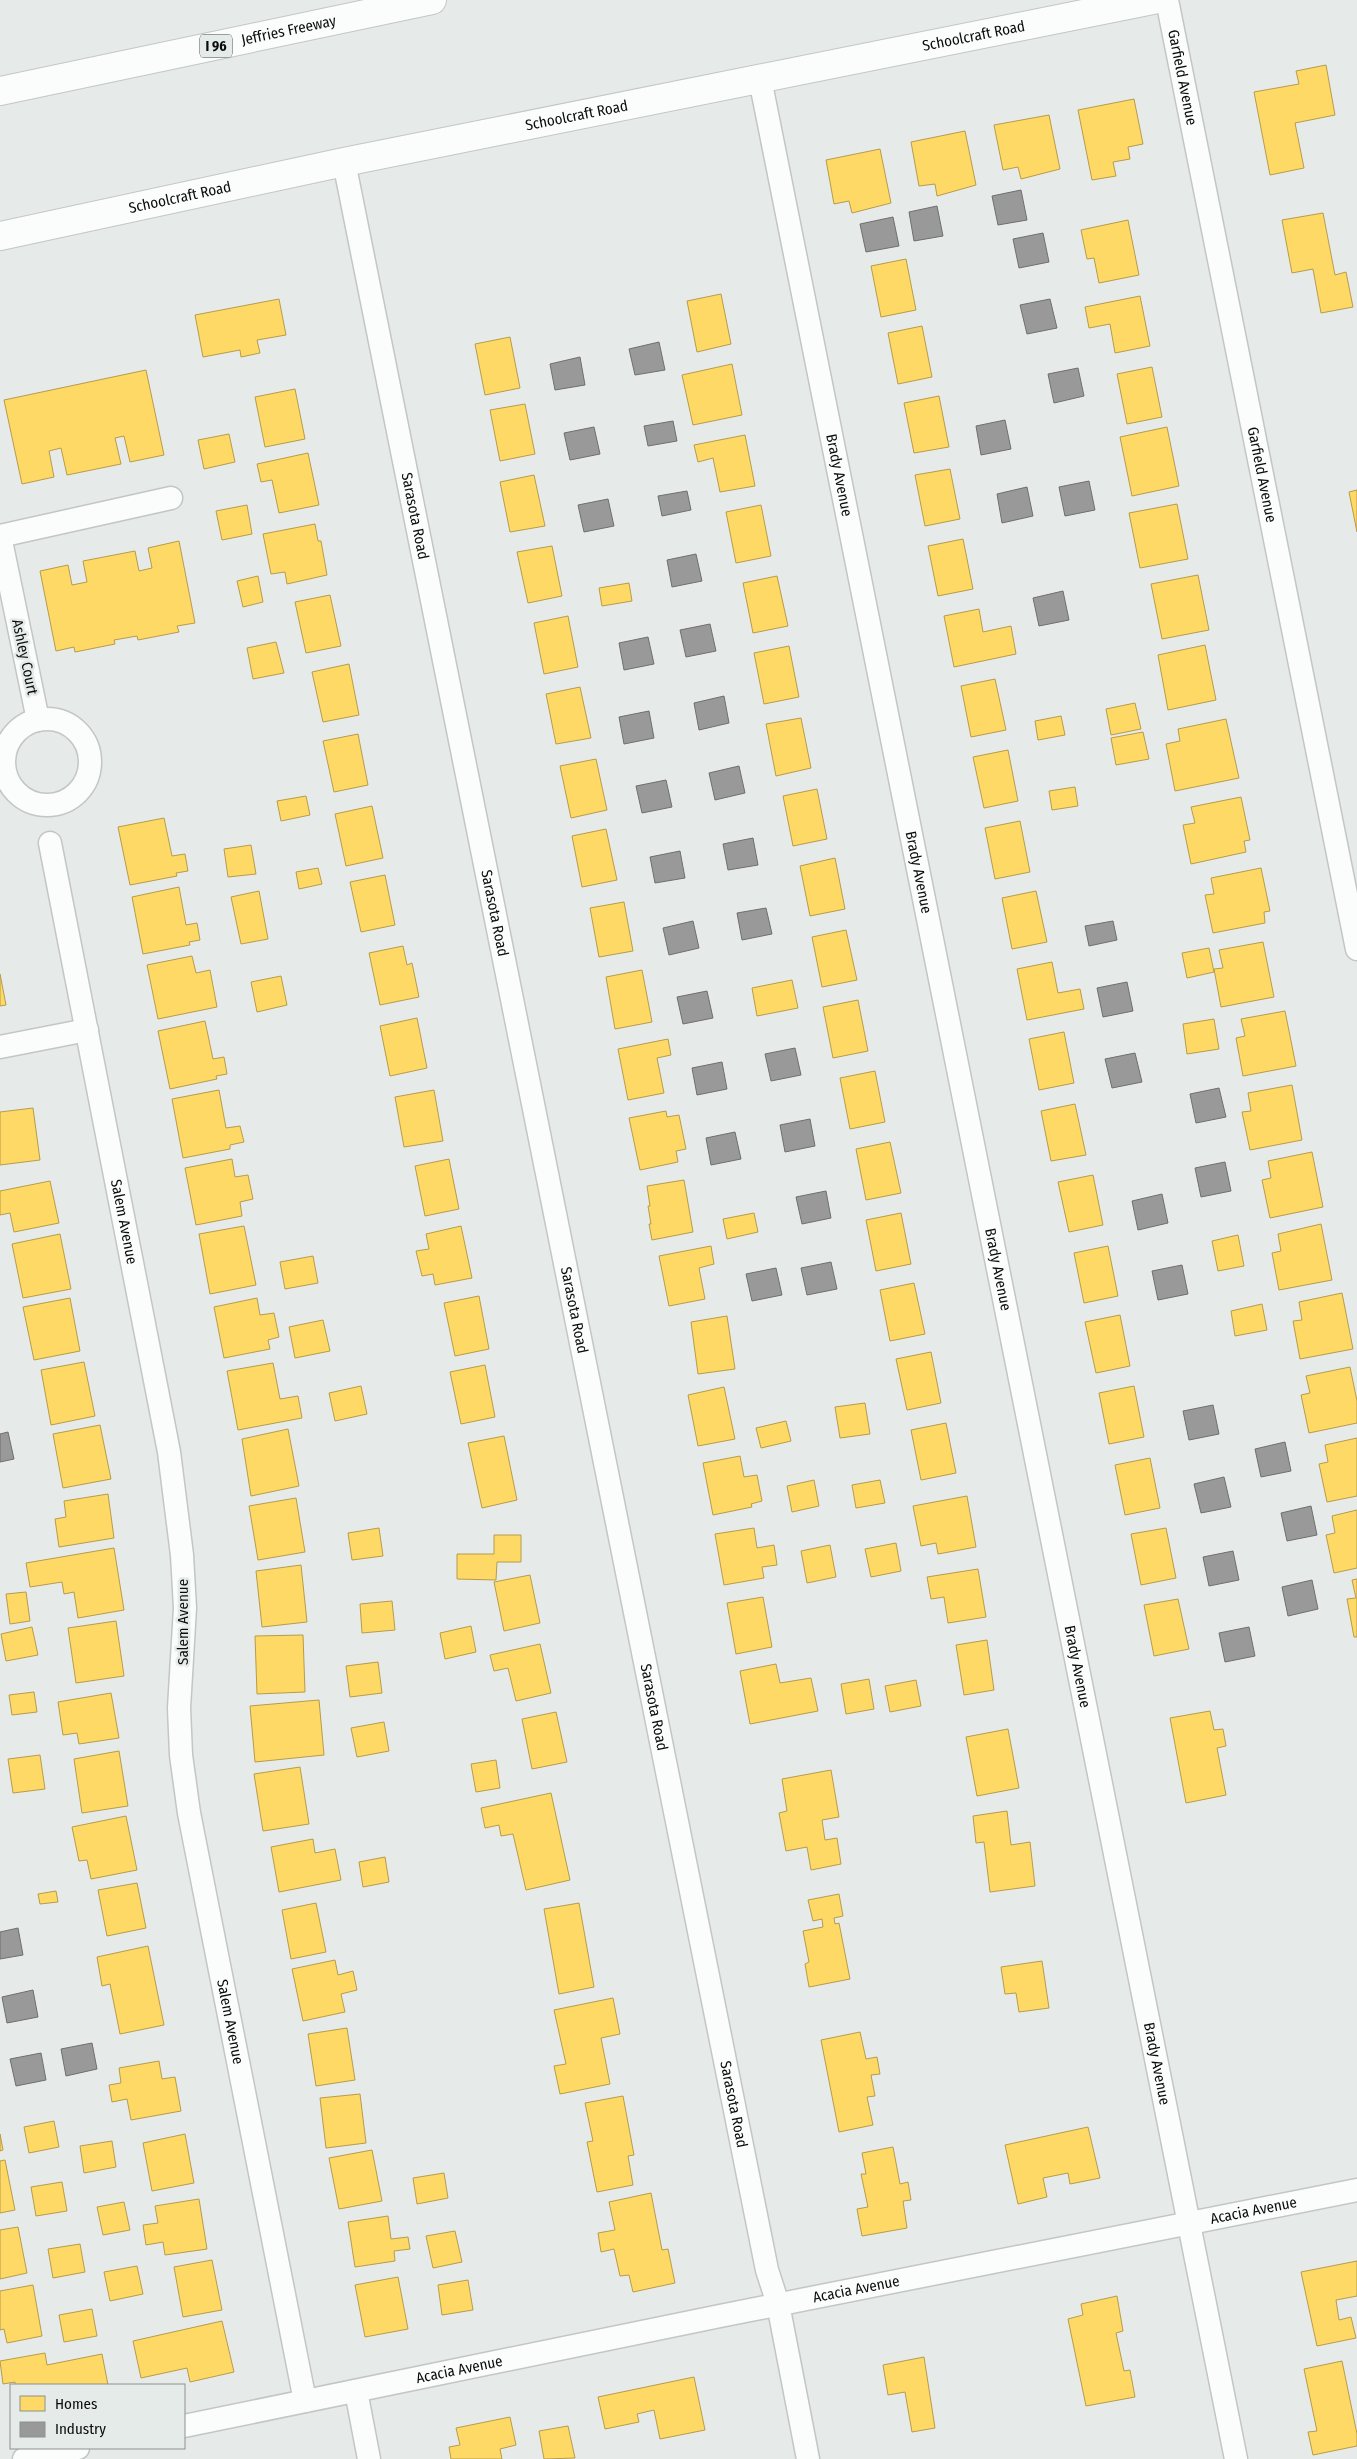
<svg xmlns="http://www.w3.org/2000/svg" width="1357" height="2459" font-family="'Fira Sans Condensed',sans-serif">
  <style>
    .homes { fill: #ffd966; stroke: #b69c4b }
    .industry { fill: #999; stroke: #6e6f6e }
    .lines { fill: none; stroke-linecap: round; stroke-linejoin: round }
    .minor-casing { stroke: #c3c6c5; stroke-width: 25 }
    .secondary-casing { stroke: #c3c6c5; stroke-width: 30 }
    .motorway-casing { stroke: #c3c6c5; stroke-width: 30 }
    .minor { stroke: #fbfcfc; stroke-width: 22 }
    .secondary { stroke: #fbfcfc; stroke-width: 28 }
    .motorway { stroke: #fbfcfc; stroke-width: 28 }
    .labels { text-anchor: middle; stroke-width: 5; stroke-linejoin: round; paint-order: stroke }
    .shield { fill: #e5ebe8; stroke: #4c4f4d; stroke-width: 1 }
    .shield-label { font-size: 14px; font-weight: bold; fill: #0a0c0b }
    .street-label { font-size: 15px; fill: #0a0c0b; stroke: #e5ebe8 }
  </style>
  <rect width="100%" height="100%" fill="#e6eae8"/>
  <!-- homes -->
  <path class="homes" d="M1326,65l9,50 -40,8 9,45 -34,7 -16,-83 45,-8 -3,-13z
    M1134,99l9,45 -15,3 2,12 -17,3 3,14 -24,4 -14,-70z
    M1049,115l11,54 -39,10 -3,-12 -15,3 -9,-45z
    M965,131l11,54 -39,11 -2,-12 -16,2 -8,-44z
    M880,149l11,54 -39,10 -3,-12 -15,3 -8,-44z
    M1323,213l12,62 11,-3 7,35 -32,6 -8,-44 -21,4 -10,-53z
    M1128,220l11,55 -40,8 -5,-25 -7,1 -6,-29z
    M906,259l10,51 -35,7 -10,-51z
    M721,294l10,50 -34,8 -10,-51z
    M1140,296l10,50 -35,7 -5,-29 -21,4 -4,-21z
    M279,299l7,36 -29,5 3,13 -19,4 -1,-7 -37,7 -8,-42z
    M922,326l10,51 -34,7 -10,-51z
    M510,337l10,51 -35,7 -10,-51z
    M732,364l10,51 -49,10 -11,-50z
    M1152,367l10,50 -35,7 -10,-50z
    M146,370l18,85 -34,7 -6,-26 -9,2 6,26 -54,11 -6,-27 -12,3 5,26 -32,7 -18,-84z
    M295,389l10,50 -40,8 -10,-50z
    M939,396l10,51 -35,6 -10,-50z
    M525,404l10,50 -35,7 -10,-51z
    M1167,427l12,59 -47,10 -12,-59z
    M229,434l6,28 -31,7 -6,-29z
    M745,435l10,51 -35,6 -7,-34 -15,4 -4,-17z
    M308,453l11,52 -40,8 -7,-33 -11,2 -4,-18z
    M950,469l10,50 -35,7 -10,-51z
    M534,475l11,51 -35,6 -10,-50z
    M1357,490v42l-8,-40z
    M1177,504l11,55 -48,9 -11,-55z
    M247,505l5,29 -30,6 -6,-29z
    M761,505l10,51 -35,7 -10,-51z
    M315,524l3,17h3l6,34 -40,9 -2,-12 -14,2 -8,-40z
    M963,539l10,50 -35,7 -10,-50z
    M179,541l16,82 -18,3 2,6 -41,8 -1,-4 -23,4 1,4 -40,8 -1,-5 -18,4 -16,-80 28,-6 4,20 15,-3 -4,-21 52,-10 4,20 13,-3 -4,-20z
    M552,546l10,50 -34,7 -11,-51z
    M1198,575l11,55 -47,9 -11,-55z
    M258,576l5,26 -20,5 -6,-26z
    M777,576l11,50 -35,7 -10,-50z
    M629,583l3,18 -30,5 -3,-18z
    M330,595l11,51 -35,7 -11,-51z
    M979,609l4,23 28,-6 5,28 -62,13 -10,-51z
    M568,616l10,51 -34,7 -10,-51z
    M276,642l8,31 -31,6 -6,-31z
    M1205,645l11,55 -48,10 -10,-55z
    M789,646l10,51 -35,7 -10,-51z
    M349,664l10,51 -36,7 -11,-50z
    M995,679l11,51 -35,7 -10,-51z
    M580,687l11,51 -35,6 -10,-50z
    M1135,703l6,26 -30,6 -5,-26z
    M1061,716l4,19 -27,5 -3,-19z
    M801,718l10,50 -35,8 -10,-52z
    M1226,719l13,59 -64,13 -9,-47 14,-3 -2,-12z
    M1143,732l6,27 -33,6 -5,-27z
    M358,734l10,51 -34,7 -11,-51z
    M1008,750l10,51 -34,7 -11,-51z
    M596,759l11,51 -36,8 -11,-52z
    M1075,787l3,19 -26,4 -3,-19z
    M817,789l10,50 -34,7 -10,-50z
    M306,796l4,19 -29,6 -4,-20z
    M1241,797l9,43 -6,1 2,11 -55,12 -8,-39 12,-2 -4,-16z
    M372,806l11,52 -37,8 -11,-52z
    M164,818l8,38 13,-2 3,17 -12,2 1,3 -47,9 -12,-58z
    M1020,821l10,51 -35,7 -10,-51z
    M606,829l11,51 -35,7 -10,-51z
    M251,845l5,29 -28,3 -4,-28z
    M835,858l10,51 -35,7 -10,-50z
    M318,868l4,16 -23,5 -3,-17z
    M1261,868l9,43 -6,1 1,11 -52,10 -8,-38 9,-1 -3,-16z
    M385,875l10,50 -34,7 -11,-50z
    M179,887l7,38 11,-2 3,17 -11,2 1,3 -47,9 -11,-57z
    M259,891l9,48 -27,5 -10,-47z
    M1036,891l11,51 -35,7 -10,-51z
    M624,902l9,49 -34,6 -9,-49z
    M846,930l11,50 -35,7 -10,-50z
    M1263,942l11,55 -53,10 -7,-38 9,-1 -4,-18z
    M403,946l4,19 5,-2 7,34 -39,8 -11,-52z
    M1209,948l5,24 -27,6 -5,-25z
    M192,956l4,17 14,-3 7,37 -59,12 -11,-54z
    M1052,962l6,31 22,-4 4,20 -57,11 -10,-51z
    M642,970l10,52 -37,7 -9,-52z
    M0,974l6,31 -6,1z
    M281,976l6,29 -30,7 -6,-30z
    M792,980l6,28 -41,8 -5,-28z
    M858,1000l10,51 -35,7 -10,-51z
    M1285,1011l11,55 -53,10 -7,-38 9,-2 -4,-17z
    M417,1018l10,50 -37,8 -10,-50z
    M1214,1019l5,30 -32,5 -4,-30z
    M205,1021l8,38 11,-2 3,17 -11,2 1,3 -47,10 -12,-58z
    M1064,1032l10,51 -35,7 -10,-51z
    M668,1039l3,16 -14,3 7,35 -36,7 -10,-51z
    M875,1071l10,51 -35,7 -10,-51z
    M1292,1085l10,55 -52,10 -8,-38 9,-1 -3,-18z
    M219,1090l7,38 14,-2 4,16 -14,3v4l-47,9 -11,-59z
    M434,1090l9,51 -39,6 -9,-50z
    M1075,1104l11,51 -35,6 -10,-50z
    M33,1108l7,52 -40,5v-53z
    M666,1111l1,6 12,-2 7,34 -10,2 2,11 -38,8 -11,-52z
    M890,1142l11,51 -35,7 -10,-51z
    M1312,1152l11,55 -53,11 -8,-38 9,-2 -3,-17z
    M232,1159l3,18 13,-2 5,24 -13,3 2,14 -46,9 -11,-57z
    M449,1159l10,50 -34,7 -10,-50z
    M1093,1175l10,50 -34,7 -11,-50z
    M684,1180l9,52 -41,8 -3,-16h2l-3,-18h2l-3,-20z
    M50,1181l9,42 -45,9 -4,-19 -10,2v-24z
    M754,1213l4,19 -31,7 -4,-20z
    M901,1213l10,51 -35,7 -10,-51z
    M1321,1224l11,56 -53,10 -7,-37 9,-2 -3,-17z
    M244,1226l12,59 -46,9 -11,-60z
    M461,1226l11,52 -37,7 -2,-11 -11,2 -6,-25 13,-2 -3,-15z
    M60,1234l11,55 -48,9 -11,-54z
    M1238,1235l6,31 -26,5 -6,-30z
    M711,1246l3,18 -15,4 6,31 -36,7 -10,-50z
    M1108,1246l10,50 -34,7 -10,-50z
    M313,1256l5,27 -33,6 -5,-27z
    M914,1283l11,51 -35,7 -10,-51z
    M1342,1293l11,56 -53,10 -7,-38 9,-1 -3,-18z
    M479,1296l10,53 -34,7 -11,-53z
    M70,1298l10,53 -46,9 -11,-53z
    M257,1298l3,17 14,-2 5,24 -11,3 2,9 -46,9 -10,-51z
    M1262,1304l5,26 -32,6 -4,-25z
    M1120,1315l10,51 -34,7 -11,-51z
    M727,1316l8,53 -37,5 -7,-52z
    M323,1320l7,31 -35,7 -6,-31z
    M931,1352l10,51 -34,7 -11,-51z
    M84,1362l11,54 -44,9 -10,-55z
    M273,1363l7,36 18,-3 4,22 -64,12 -11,-59z
    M485,1365l10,52 -34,7 -11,-52z
    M1350,1367l7,34v22l-48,10 -8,-38 9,-2 -4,-17z
    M361,1386l6,28 -32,7 -6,-28z
    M1134,1386l10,51 -35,7 -10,-51z
    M724,1387l11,52 -37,7 -10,-51z
    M865,1403l5,31 -30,4 -5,-31z
    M786,1421l5,20 -30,7 -5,-20z
    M946,1423l10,50 -35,7 -10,-50z
    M100,1425l11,54 -48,9 -10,-54z
    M288,1429l11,57 -48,10 -9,-57z
    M504,1436l13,64 -35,8 -14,-65z
    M1357,1438v58l-30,6 -8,-38 9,-2 -3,-17z
    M740,1456l4,21 13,-2 5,26 -11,3 1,3 -39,8 -10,-52z
    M1150,1458l10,50 -35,7 -10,-50z
    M814,1480l5,26 -27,6 -5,-26z
    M880,1480l5,23 -29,5 -4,-23z
    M108,1494l6,44 -55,9 -4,-28 11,-2 -2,-16z
    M967,1496l9,51 -38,7 -2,-11 -15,3 -8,-40z
    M296,1498l9,54 -47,8 -9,-54z
    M1357,1510v58l-23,5 -8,-38 9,-2 -3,-17z
    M379,1528l4,28 -31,4 -4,-27z
    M754,1528l3,20 17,-3 3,20 -15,2 2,11 -40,7 -9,-51z
    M1166,1528l10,50 -35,7 -10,-51z
    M494,1535h27v27h-24l-1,18 -39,-1v-25h37z
    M896,1543l5,28 -30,6 -6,-28z
    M830,1545l6,32 -29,6 -6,-32z
    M114,1548l10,62 -46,8 -4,-26 -10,2 -2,-12 -32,5 -4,-24z
    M301,1565l6,57 -45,5 -6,-56z
    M978,1569l8,48 -38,6 -4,-26 -13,2 -4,-22z
    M530,1575l10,48 -36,8 -10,-49z
    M1357,1579v58h-3l-7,-38 9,-1 -4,-18z
    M26,1592l4,29 -20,3 -4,-30z
    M763,1597l9,50 -36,7 -9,-51z
    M1178,1599l11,50 -35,7 -10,-51z
    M392,1601l3,29 -33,3 -2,-29z
    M116,1621l8,55 -48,7 -8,-55z
    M471,1626l5,26 -31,7 -5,-26z
    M32,1627l6,28 -32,6 -5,-27z
    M303,1635l2,57 -48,2 -2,-58z
    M987,1640l7,50 -30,5 -8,-50z
    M540,1644l11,49 -35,8 -8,-33 -14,3 -4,-16z
    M378,1662l4,31 -32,4 -4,-31z
    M776,1664l4,19 31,-5 7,33 -68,13 -10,-53z
    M869,1679l5,30 -28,5 -5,-30z
    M916,1680l5,26 -31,6 -5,-26z
    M34,1692l3,20 -25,3 -3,-20z
    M111,1693l8,45 -40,6 -2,-11 -14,2 -5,-33z
    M319,1700l5,55 -69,7 -5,-56z
    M1210,1711l4,19 9,-1 3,17 -9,2 9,47 -40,8 -16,-85z
    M556,1712l11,50 -35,7 -10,-50z
    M384,1722l5,29 -32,6 -6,-29z
    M1008,1729l11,59 -42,8 -11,-59z
    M119,1751l9,55 -46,7 -8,-54z
    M40,1755l5,34 -32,4 -5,-34z
    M496,1760l4,28 -24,4 -5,-28z
    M300,1767l9,57 -46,7 -9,-57z
    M831,1770l8,47 -17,3 3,20 12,-2 4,26 -30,6 -4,-23 -21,4 -7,-38 8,-2 -5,-32z
    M551,1793l19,87 -44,10 -13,-56 -12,2 -2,-11 -14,3 -4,-20z
    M1007,1811l4,34 19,-3 5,44 -45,6 -6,-50 -8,1 -3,-27z
    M126,1816l11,54 -46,9 -4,-19 -8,1 -7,-34z
    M313,1839l2,14 20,-4 6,31 -62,12 -8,-45z
    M385,1857l4,25 -26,5 -4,-25z
    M137,1883l9,45 -39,8 -9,-46z
    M56,1891l2,11 -18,2 -2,-10z
    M839,1894l4,22 -9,2 1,6 4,-1 11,56 -41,8 -4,-23 4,-2 -6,-31 20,-4 -1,-8 -9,2 -5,-21z
    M316,1903l10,49 -35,7 -9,-49z
    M579,1903l15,84 -35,7 -15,-85z
    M148,1946l16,79 -44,9 -10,-50 -8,2 -5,-29z
    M335,1960l3,15 15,-4 4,19 -16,4 4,18 -42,9 -11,-52z
    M1042,1961l7,47 -30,4 -3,-19 -11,1 -4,-27z
    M613,1998l7,36 -19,4 9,46 -50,10 -6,-28 12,-2 -12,-54z
    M347,2028l8,52 -39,6 -8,-52z
    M860,2032l6,27 11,-2 3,17 -9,1 4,21 -8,1 6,28 -34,7 -18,-92z
    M159,2061l3,18 13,-2 6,34 -50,9 -4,-21 -15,3 -3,-17 12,-2 -2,-15z
    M360,2094l6,49 -40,5 -6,-50z
    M623,2096l11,59 -6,1 5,29 -36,7 -10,-50 6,-1 -8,-38z
    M54,2121l5,26 -30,6 -5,-26z
    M1088,2127l12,51 -30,6 -2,-11 -25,5 4,19 -29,7 -13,-59z
    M0,2134l3,16 -3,1z
    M185,2134l9,49 -42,8 -9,-48z
    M112,2141l4,26 -32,6 -4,-27z
    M893,2147l7,37 8,-2 3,18 -8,1 4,27 -45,8 -5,-27 11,-2 -7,-33h5l-4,-21z
    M372,2150l10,51 -43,8 -10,-51z
    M5,2160l10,50 -15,3v-52z
    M444,2173l4,25 -31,6 -4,-26z
    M62,2182l5,29 -31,5 -5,-29z
    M651,2193l11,57 6,-1 7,34 -42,9 -4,-17 -9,1 -6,-27 -13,3 -3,-19 17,-3 -6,-28z
    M199,2199l8,50 -42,6 -2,-13 -17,3 -3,-20 15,-2 -3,-17z
    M124,2202l6,28 -27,5 -6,-28z
    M388,2216l3,23 17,-2 2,12 -16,2 1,10 -40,6 -7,-45z
    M18,2227l9,46 -27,6v-49z
    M455,2231l7,31 -29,6 -7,-32z
    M80,2244l5,28 -32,6 -5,-29z
    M212,2260l10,50 -39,7 -9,-50z
    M1357,2261v35l-21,4 3,20 12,-3 5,21 -39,8 -16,-74z
    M137,2266l6,28 -33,7 -6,-29z
    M398,2277l10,52 -43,8 -10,-52z
    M468,2280l5,30 -31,5 -4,-30z
    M33,2285l9,51 -35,7 -3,-14 -4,1v-39z
    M1117,2296l6,35 -7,2 8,38 6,-1 5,27 -49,9 -18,-87 15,-4 -2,-11z
    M92,2309l5,27 -33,6 -5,-27z
    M222,2321l12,51 -44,10 -3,-14 -46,10 -8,-37z
    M45,2353l2,12 55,-11 6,31h-93v-3l-12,2 -3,-23z
    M924,2357l11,71 -23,4 -7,-40 -17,3 -5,-30z
    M1342,2361l15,73v12l-44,9 -5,-23 9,-1 -13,-62z
    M694,2377l11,53 -45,9 -6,-29 -17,4 2,8 -34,7 -7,-32z
    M510,2417l6,28 -16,4 2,10h-51l-2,-12 11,-2 -4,-17z
    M568,2426l7,32 -31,1 -5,-28z"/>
  <!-- industry -->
  <path class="industry" d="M1021,190l6,30 -29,5 -6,-29z
    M937,206l6,30 -29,5 -5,-29z
    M893,217l6,29 -33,6 -6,-28z
    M1043,233l6,29 -30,6 -6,-29z
    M1050,299l7,29 -30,6 -7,-29z
    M659,342l6,28 -30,5 -6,-26z
    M580,357l5,28 -30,5 -5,-26z
    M1078,368l6,28 -30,7 -6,-29z
    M1005,420l6,29 -30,6 -5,-29z
    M673,421l4,20 -29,5 -4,-20z
    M594,427l6,27 -30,6 -6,-27z
    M1089,481l6,29 -30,6 -6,-29z
    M1027,487l6,29 -31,7 -5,-29z
    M687,491l4,19 -29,6 -4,-20z
    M608,499l6,27 -30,6 -6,-27z
    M696,554l6,27 -30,6 -5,-27z
    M1063,591l6,29 -30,6 -6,-28z
    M710,624l6,27 -30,6 -6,-27z
    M648,637l6,27 -30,6 -5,-27z
    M724,696l5,27 -30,7 -5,-27z
    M649,711l5,27 -30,6 -5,-27z
    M739,766l6,27 -30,7 -6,-27z
    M666,780l6,27 -30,6 -6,-27z
    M753,838l5,27 -30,5 -5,-26z
    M680,851l5,27 -30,5 -5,-26z
    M766,908l6,26 -30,6 -5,-27z
    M693,921l6,27 -30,7 -6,-27z
    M1113,921l4,19 -28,6 -4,-20z
    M1127,982l6,29 -30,6 -6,-29z
    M707,991l6,27 -30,6 -6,-27z
    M795,1048l6,27 -30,6 -6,-27z
    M1135,1053l7,29 -30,6 -7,-29z
    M722,1062l5,27 -30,6 -5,-27z
    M1219,1088l7,29 -30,6 -6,-29z
    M810,1119l5,27 -30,6 -5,-27z
    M735,1132l6,27 -30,6 -5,-27z
    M1225,1162l6,29 -30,6 -6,-29z
    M826,1191l5,27 -29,6 -6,-27z
    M1162,1194l6,29 -30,7 -6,-29z
    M831,1262l6,27 -30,6 -6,-27z
    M1182,1265l6,29 -30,6 -6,-29z
    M776,1268l6,27 -30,6 -6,-27z
    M1213,1405l6,29 -30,6 -6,-29z
    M8,1432l6,27 -14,3v-28z
    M1285,1442l6,29 -30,6 -6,-28z
    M1224,1477l7,30 -30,6 -7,-29z
    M1311,1506l6,29 -30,6 -6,-28z
    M1233,1551l6,29 -30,6 -6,-29z
    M1312,1580l6,29 -30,7 -6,-29z
    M1249,1627l6,29 -30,6 -6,-29z
    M18,1928l5,27 -23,4v-27z
    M33,1990l5,27 -31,6 -5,-26z
    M92,2043l5,26 -31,7 -5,-27z
    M41,2053l5,27 -30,6 -6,-27z"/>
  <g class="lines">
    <!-- minor casing -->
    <g class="minor-casing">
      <g id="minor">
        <path id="s1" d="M1167,0l190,949"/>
        <path id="s2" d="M760,79l476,2380"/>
        <path id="s3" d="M344,162l423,2108 11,34 30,155"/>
        <circle cx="47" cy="762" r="43"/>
        <path d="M38,720l-38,-184 171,-38"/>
        <path id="s4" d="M50,843l119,609 13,103 3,53 -6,100 2,47 8,58 116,588"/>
        <path d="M0,1047l87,-17"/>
        <path d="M356,2391l13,68"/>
        <path id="s5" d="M184,2426l536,-110 637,-126"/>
        <path d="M24,2459l54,-11"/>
      </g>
    </g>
    <!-- secondary casing -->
    <g class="secondary-casing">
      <g id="secondary">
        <path id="s6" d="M0,236l344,-74 809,-162"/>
      </g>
    </g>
    <!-- motorway casing -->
    <g class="motorway-casing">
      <g id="motorway">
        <path id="s7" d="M0,91l432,-91"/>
      </g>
    </g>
    <!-- minor -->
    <use href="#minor" class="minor"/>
    <!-- secondary -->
    <use href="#secondary" class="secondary"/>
    <!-- motorway -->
    <use href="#motorway" class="motorway"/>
  </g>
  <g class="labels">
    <!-- shield labels -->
    <rect class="shield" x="200" y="34.5" width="32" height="23" rx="4"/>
    <g class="shield-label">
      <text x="216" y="51">I 96</text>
    </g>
    <!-- street labels -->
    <g class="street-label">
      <text dy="5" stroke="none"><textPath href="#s7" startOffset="295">Jeffries Freeway</textPath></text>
      <text dy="5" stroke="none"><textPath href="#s6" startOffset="994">Schoolcraft Road</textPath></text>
      <text dy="5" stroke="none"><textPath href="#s1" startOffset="79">Garfield Avenue</textPath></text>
      <text dy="5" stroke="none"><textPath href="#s6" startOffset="589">Schoolcraft Road</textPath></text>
      <text dy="5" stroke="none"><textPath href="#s6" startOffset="184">Schoolcraft Road</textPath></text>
      <text dy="5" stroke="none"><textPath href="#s1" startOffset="484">Garfield Avenue</textPath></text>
      <text dy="5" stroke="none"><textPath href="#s2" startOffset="404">Brady Avenue</textPath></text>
      <text dy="5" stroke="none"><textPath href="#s3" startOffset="361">Sarasota Road</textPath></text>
      <text transform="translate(25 657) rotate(78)" y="5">Ashley Court</text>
      <text dy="5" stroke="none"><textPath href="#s2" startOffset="809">Brady Avenue</textPath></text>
      <text dy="5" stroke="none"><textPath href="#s3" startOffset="766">Sarasota Road</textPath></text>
      <text dy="5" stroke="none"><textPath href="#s4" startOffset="386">Salem Avenue</textPath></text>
      <text dy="5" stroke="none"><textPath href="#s2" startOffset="1214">Brady Avenue</textPath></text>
      <text dy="5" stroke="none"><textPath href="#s3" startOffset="1171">Sarasota Road</textPath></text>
      <text transform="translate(183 1622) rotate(-90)" y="5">Salem Avenue</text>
      <text dy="5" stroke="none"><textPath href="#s2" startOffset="1619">Brady Avenue</textPath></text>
      <text dy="5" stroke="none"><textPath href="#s3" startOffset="1576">Sarasota Road</textPath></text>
      <text dy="5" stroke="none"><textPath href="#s4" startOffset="1196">Salem Avenue</textPath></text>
      <text dy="5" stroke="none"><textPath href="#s2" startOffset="2024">Brady Avenue</textPath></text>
      <text dy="5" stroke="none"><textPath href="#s3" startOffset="1981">Sarasota Road</textPath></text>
      <text dy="5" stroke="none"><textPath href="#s5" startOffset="1091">Acacia Avenue</textPath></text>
      <text dy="5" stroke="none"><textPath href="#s5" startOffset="686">Acacia Avenue</textPath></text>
      <text dy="5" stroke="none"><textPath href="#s5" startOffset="281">Acacia Avenue</textPath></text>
    </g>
  </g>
  <!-- legend -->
  <rect x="10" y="2384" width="175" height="65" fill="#e5ebe8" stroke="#8d9290"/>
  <rect x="20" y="2396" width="25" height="15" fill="#ffd966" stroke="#8d9290"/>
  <text x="55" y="2409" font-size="15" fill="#0a0c0b">Homes</text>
  <rect x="20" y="2422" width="25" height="15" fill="#999999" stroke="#8d9290"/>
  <text x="55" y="2434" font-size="15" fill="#0a0c0b">Industry</text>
</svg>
